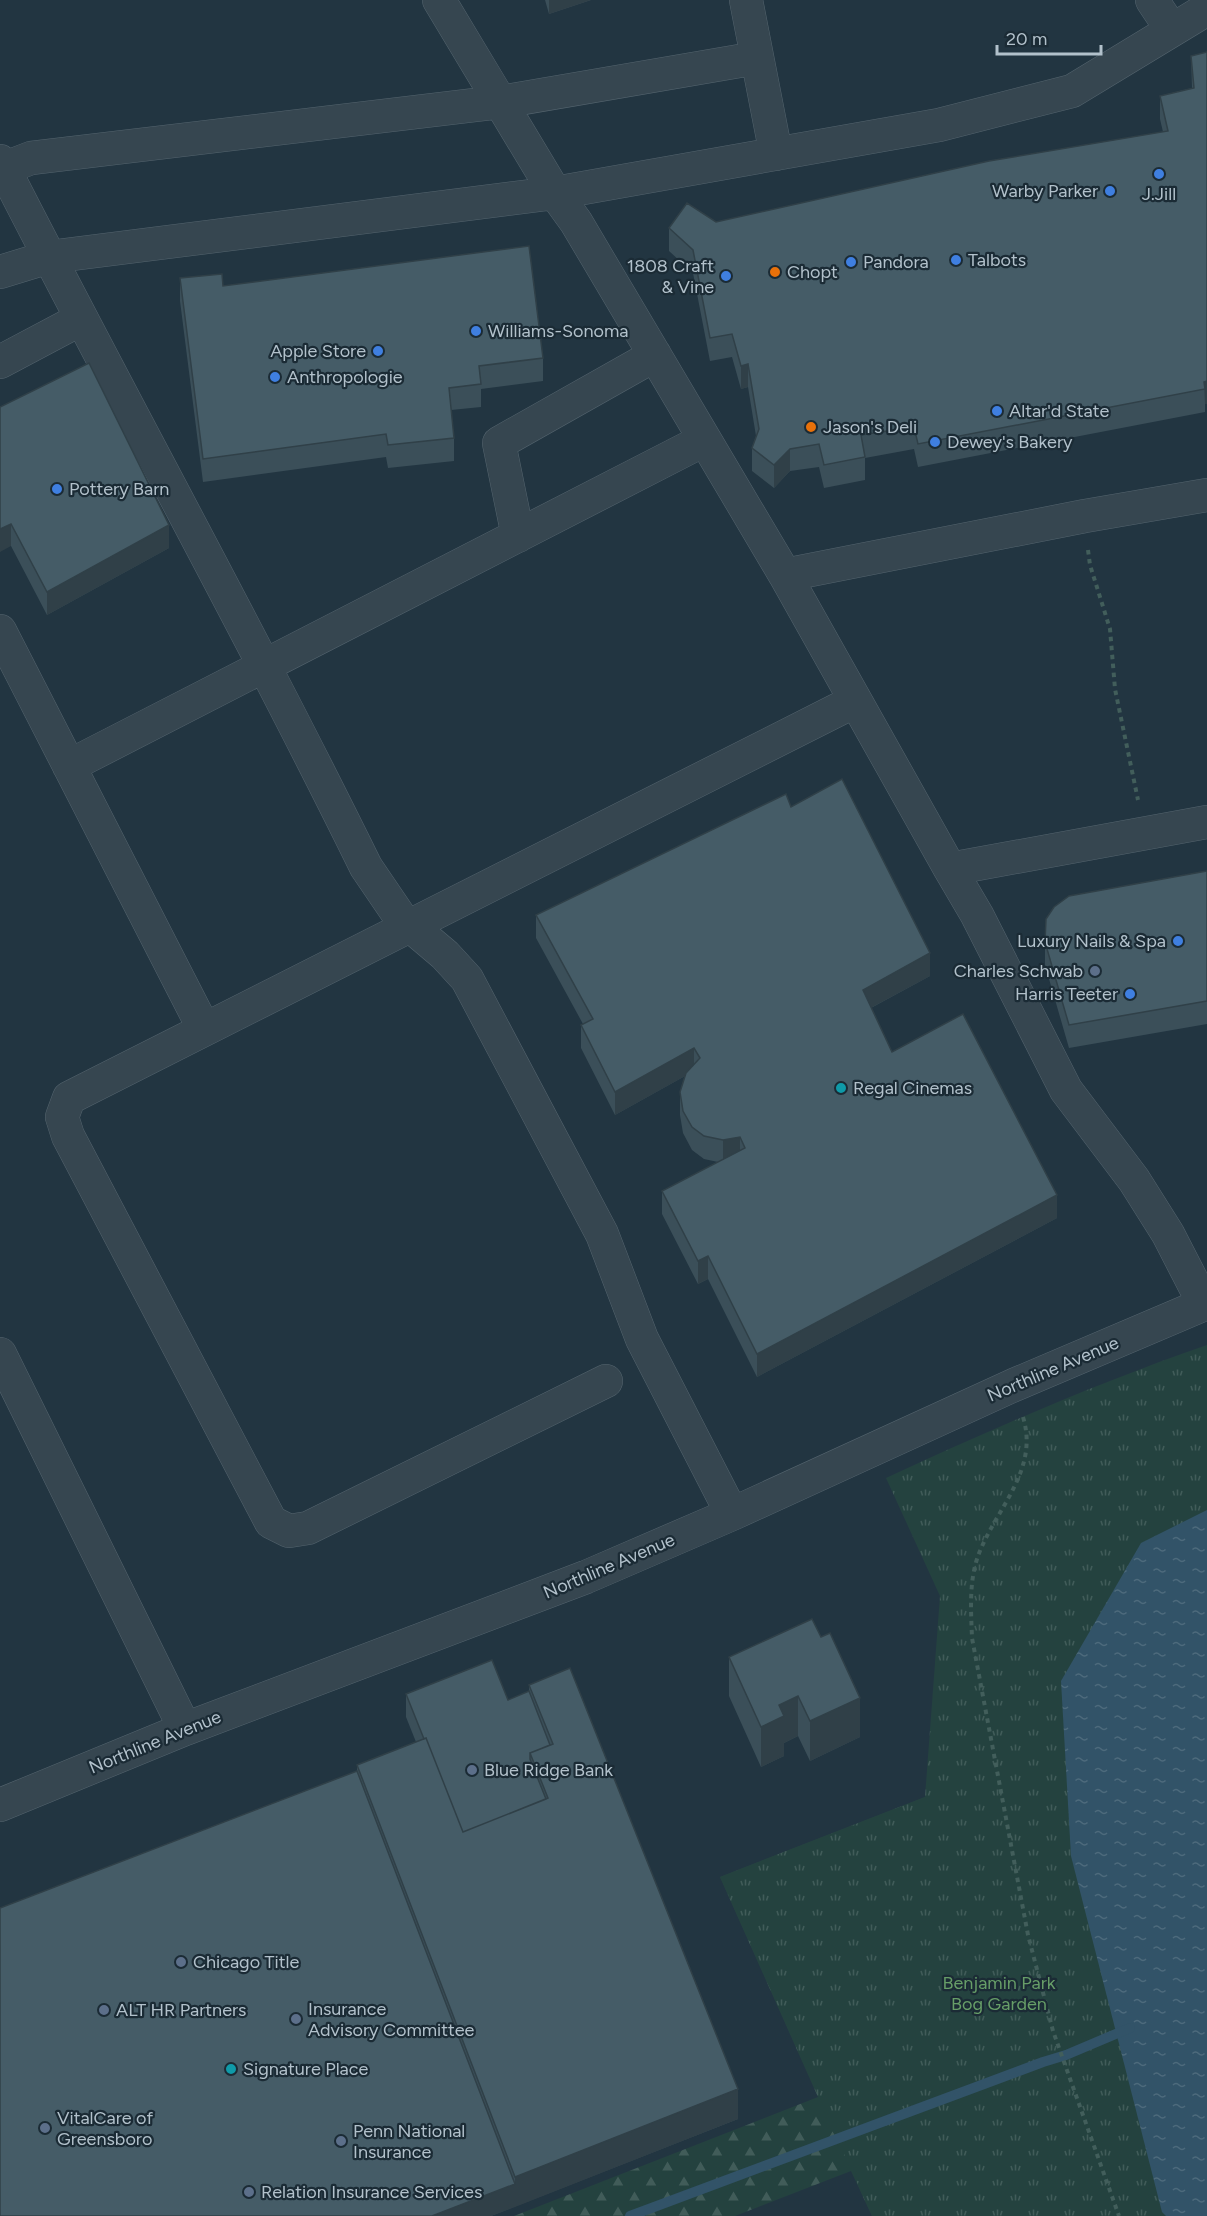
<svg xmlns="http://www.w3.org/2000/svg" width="1207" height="2216" font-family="Figtree,sans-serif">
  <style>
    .forest { fill: url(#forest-firs) }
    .park { fill: url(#park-tufts) }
    .water { fill: url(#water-ripples) }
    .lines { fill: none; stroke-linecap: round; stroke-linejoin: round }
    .stream { stroke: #325368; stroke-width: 10 }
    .minor-casing { stroke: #54646e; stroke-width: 34 }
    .path { stroke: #425e5b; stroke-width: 4; stroke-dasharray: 4.5 4.5; stroke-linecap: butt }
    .minor { stroke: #364650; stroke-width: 33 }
    .wall { fill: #3b4f59 }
    .shaded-wall { fill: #304048 }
    .building { fill: #455c67; stroke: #304048; stroke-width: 1.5 }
    .shop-dot { fill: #3f7fe0; stroke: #1b2b35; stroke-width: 2 }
    .food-dot { fill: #e8710a; stroke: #1b2b35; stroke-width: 2 }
    .service-dot { fill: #5c6f8a; stroke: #1b2b35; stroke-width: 2 }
    .culture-dot { fill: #0f9aa8; stroke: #1b2b35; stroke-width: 2 }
    .labels { text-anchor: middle; stroke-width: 4.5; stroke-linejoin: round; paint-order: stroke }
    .poi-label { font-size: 18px; fill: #b2c1cb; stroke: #1b2b35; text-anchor: start }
    .street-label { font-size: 18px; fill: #b2c1cb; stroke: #1b2b35 }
    .park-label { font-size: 18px; fill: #679e68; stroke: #1b2b35 }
  </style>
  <defs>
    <pattern id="forest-firs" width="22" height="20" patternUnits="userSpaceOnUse" patternTransform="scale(1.5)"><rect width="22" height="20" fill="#24423f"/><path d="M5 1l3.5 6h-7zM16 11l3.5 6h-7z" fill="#415c59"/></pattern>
    <pattern id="park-tufts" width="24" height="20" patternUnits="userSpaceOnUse" patternTransform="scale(1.5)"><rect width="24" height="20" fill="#24423f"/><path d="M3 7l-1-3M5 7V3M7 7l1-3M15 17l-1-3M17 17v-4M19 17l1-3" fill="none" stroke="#415c59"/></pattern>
    <pattern id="water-ripples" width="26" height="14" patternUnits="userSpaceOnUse" patternTransform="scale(1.5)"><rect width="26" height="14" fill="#325368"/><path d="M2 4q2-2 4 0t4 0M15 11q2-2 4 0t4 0" fill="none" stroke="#4d6a7c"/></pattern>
  </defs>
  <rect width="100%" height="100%" fill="#223541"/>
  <!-- forest -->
  <path class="forest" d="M925,1797l-53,419 -21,-45 -116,45h-221l304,-119 -98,-220z"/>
  <!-- park -->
  <path class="park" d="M1207,1345v871h-335l-152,-339 205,-80 15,-201 -54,-118c106,-49 211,-95 321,-133z"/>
  <!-- water -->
  <path class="water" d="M1207,1510v706h-41l-4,-4 -91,-356 -10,-175 80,-138z"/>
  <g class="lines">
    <!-- stream -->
    <path class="stream" d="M630,2216l413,-154 23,-7 64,-27"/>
    <!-- minor casing -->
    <g class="minor-casing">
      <path id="minor" d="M439,0l116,193 21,29 209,353 300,-59 122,-21
        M746,0l30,154
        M1152,0l20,30
        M0,161c120,236 249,468 366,706l34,50 45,38 22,24 135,255 40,105 90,175
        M0,170l31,-12 469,-56 257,-44
        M0,272l49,-15 506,-64 384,-68 133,-34 135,-82
        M0,362l81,-43
        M518,536l-19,-93 156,-88
        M785,575l165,294 257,-47
        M0,631l204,398
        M69,766l635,-326
        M950,869l27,46 89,175 68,90 34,54 36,70
        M0,1354l185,375
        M606,1381l-298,147 -19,3 -18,-9 -203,-386 -6,-19 7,-19 786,-397
        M0,1805l185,-76 401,-152 146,-63 282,-129 193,-82"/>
    </g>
    <!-- path -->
    <path class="path" d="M1088,550l2,15 20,64 5,60 23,111
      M1023,1417c17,55 -30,94 -46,142 -8,25 -6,52 -5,79l56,297 25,96 66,185"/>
    <!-- minor -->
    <use href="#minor" class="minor"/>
  </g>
  <!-- wall -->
  <path class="wall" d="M545,0h46l-42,14z
    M1207,52v352h-2v8l-287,55 -4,-18 -49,9v22l-41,8 -5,-21 -29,4 -16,17 -22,-17v-23l4,-12 -8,-49 -7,2 -9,-32 -22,4 -17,-88 -24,-22v-23l47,-6 447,-90 -3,-13v-23l32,-8 -1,-32z
    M180,278l43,8 320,72v23l-62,8v18l-30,3 3,28v23l-66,7 -2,-11 -183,25 -23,-181z
    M0,407l169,141 -122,67 -36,-69z
    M791,807l139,169 -59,32 21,44 165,166 -300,159 -49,-98 -10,5 -36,-70v-23l56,-29 -14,-3 -12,-9 -9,-17 -3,-18v-23l5,-16 -70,39 -34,-67v-23l2,-1 -47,-86v-23z
    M1207,871v153l-138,24 -24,-83v-23z
    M812,1619l48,118 -50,24 -12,-25 -14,7v13l-23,11 -32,-71v-39z
    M529,1685l209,434 -247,97 -134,-445v-6l59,-23 -10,-25v-23l102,6 21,-9z"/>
  <!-- shaded-wall -->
  <path class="shaded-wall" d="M549,0h42l-42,14z
    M748,364v23l-7,2v-23z
    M1207,381v23h-2l-1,-22z
    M790,449v22l-16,17v-23z
    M11,524v22l-11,6v-23z
    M169,525v23l-122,67v-23z
    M930,953v23l-67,36v-22z
    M694,1048v23l-79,44v-23z
    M740,1137v23l-17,3v-23z
    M1057,1195v23l-300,159v-23z
    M708,1256v23l-10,5v-23z
    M798,1696v40l-14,7v13l-23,11v-40l18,-22z
    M860,1698v39l-50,24v-40z
    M738,2089v30l-223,88v-30z
    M515,2184v23l-24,9h-59z"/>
  <!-- building -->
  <path class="building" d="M1207,52v329l-3,1 1,7 -287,55 -4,-17 -53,8 4,22 -41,8 -5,-21 -29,5 -16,16 -22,-17 7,-19 -11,-65 -7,2 -9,-32 -22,4 -17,-88 -24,-22 18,-25 29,19 273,-61 179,-30 -8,-35 34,-8 -3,-32z
    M529,246l14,112 -64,8 2,18 -32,4 5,50 -66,7 -2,-11 -183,25 -23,-181 42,-4 1,12z
    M89,363l80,162 -122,67 -36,-68 -11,5v-122z
    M842,779l88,174 -67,37 29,62 71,-38 94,181 -300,159 -49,-98 -10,5 -36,-70 83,-43 -5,-11 -17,3 -19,-4 -12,-9 -9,-16 -3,-19 6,-19 14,-15 -6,-10 -79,44 -34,-67 12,-6 -57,-104 250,-121 5,13z
    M1207,871v130l-138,24 -24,-83 1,-23 8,-12 15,-11z
    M812,1619l9,18 9,-4 30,65 -50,23 -12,-25 -19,9 5,11 -23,11 -32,-70z
    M492,1660l16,40 21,-9 21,54 -20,8v6l16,40 -83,33 -37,-94 -2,1 -18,-45z
    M570,1668l168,421 -223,88 -158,-412 69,-27 37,94 85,-34 -18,-45 23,-9 -24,-59z
    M357,1771l158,413 -83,32h-432v-308z"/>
  <!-- markers -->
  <g class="shop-dot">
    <circle cx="1159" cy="174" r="6"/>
    <circle cx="1110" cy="191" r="6"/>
    <circle cx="956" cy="260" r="6"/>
    <circle cx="851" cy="262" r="6"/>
    <circle cx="726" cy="276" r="6"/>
    <circle cx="476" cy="331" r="6"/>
    <circle cx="378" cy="351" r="6"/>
    <circle cx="275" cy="377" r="6"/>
    <circle cx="997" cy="411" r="6"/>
    <circle cx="935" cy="442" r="6"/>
    <circle cx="57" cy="489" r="6"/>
    <circle cx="1178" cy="941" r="6"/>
    <circle cx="1130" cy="994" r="6"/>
  </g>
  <g class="food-dot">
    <circle cx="775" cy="272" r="6"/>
    <circle cx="811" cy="427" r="6"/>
  </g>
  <g class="service-dot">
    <circle cx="1095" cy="971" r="6"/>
    <circle cx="472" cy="1770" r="6"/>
    <circle cx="181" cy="1962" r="6"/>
    <circle cx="104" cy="2010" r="6"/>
    <circle cx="296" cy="2019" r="6"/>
    <circle cx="45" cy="2128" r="6"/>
    <circle cx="341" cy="2141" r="6"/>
    <circle cx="249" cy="2192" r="6"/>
  </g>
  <g class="culture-dot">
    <circle cx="841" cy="1088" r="6"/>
    <circle cx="231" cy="2069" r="6"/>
  </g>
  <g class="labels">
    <!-- poi labels -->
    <g class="poi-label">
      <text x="1098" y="197" text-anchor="end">Warby Parker</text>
      <text x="1159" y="200" text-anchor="middle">J.Jill</text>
      <text x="968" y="266">Talbots</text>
      <text x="863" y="268">Pandora</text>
      <text x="714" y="272" text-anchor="end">1808 Craft<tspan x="714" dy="21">&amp; Vine</tspan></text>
      <text x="787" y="278">Chopt</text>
      <text x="488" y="337">Williams-Sonoma</text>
      <text x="366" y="357" text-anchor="end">Apple Store</text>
      <text x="287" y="383">Anthropologie</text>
      <text x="1009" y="417">Altar'd State</text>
      <text x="823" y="433">Jason's Deli</text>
      <text x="947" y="448">Dewey's Bakery</text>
      <text x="69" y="495">Pottery Barn</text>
      <text x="1166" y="947" text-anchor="end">Luxury Nails &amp; Spa</text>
      <text x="1083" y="977" text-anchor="end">Charles Schwab</text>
      <text x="1118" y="1000" text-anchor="end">Harris Teeter</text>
      <text x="853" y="1094">Regal Cinemas</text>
      <text x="484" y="1776">Blue Ridge Bank</text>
      <text x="193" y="1968">Chicago Title</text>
      <text x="308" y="2015">Insurance<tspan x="308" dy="21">Advisory Committee</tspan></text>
      <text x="116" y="2016">ALT HR Partners</text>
      <text x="243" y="2075">Signature Place</text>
      <text x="57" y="2124">VitalCare of<tspan x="57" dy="21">Greensboro</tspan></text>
      <text x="353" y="2137">Penn National<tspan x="353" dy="21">Insurance</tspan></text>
      <text x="261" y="2198">Relation Insurance Services</text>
    </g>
    <!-- street labels -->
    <g class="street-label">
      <text transform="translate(1053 1369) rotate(-23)" y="6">Northline Avenue</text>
      <text transform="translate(609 1566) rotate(-23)" y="6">Northline Avenue</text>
      <text transform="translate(155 1742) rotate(-22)" y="6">Northline Avenue</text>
    </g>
    <!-- park labels -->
    <g class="park-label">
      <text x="999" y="1989">Benjamin Park<tspan x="999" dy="21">Bog Garden</tspan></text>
    </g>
  </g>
  <!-- scale -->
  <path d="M997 45v9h104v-9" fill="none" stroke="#b2c1cb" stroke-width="3"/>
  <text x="1006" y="45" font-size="18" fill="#b2c1cb" stroke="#1b2b35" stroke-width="4.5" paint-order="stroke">20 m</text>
</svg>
